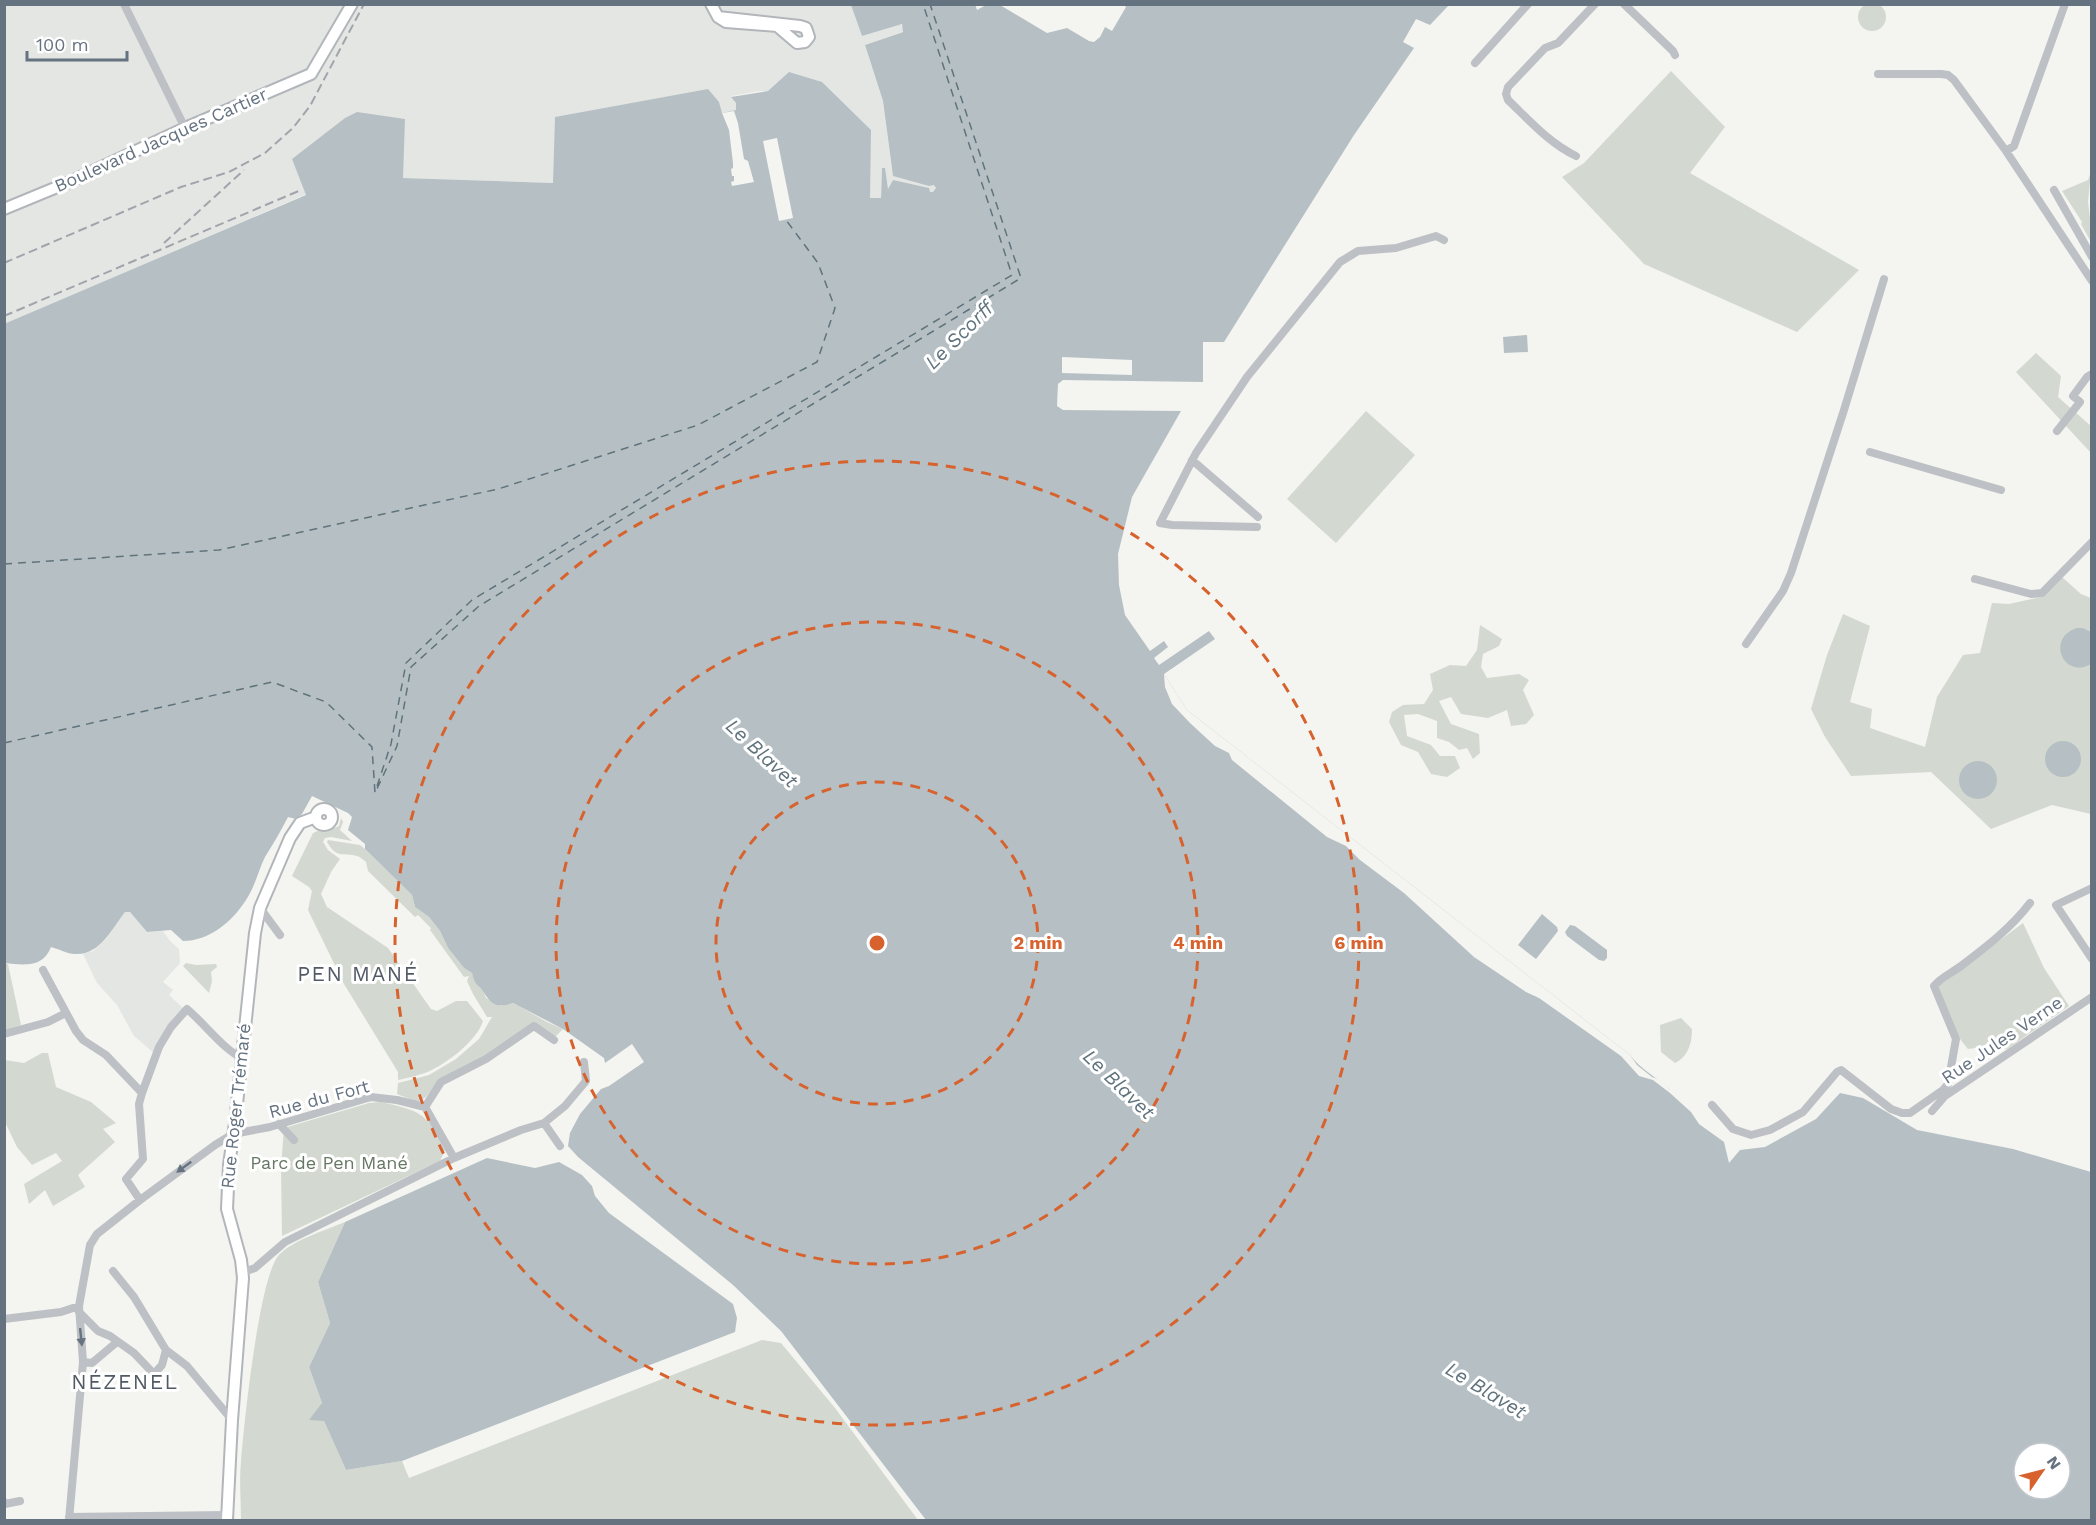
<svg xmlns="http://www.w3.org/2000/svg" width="2096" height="1525" font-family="'Work Sans',sans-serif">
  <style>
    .built { fill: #e4e6e4 }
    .green { fill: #d3d9d0 }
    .water { fill: #b6c0c4; fill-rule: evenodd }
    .pier { fill: #f4f4f0 }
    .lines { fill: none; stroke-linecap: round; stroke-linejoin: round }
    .ferry { stroke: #60737d; stroke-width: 1.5; stroke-dasharray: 8 6; stroke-linecap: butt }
    .secondary-casing { stroke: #b2b6ba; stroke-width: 14 }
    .street { stroke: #bdc0c4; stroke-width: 8 }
    .secondary { stroke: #fff; stroke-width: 10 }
    .rail { stroke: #a1a5ab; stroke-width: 2; stroke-dasharray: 9 4.5; stroke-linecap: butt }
    .oneway { fill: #657280 }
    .ring { fill: none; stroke: #d7622d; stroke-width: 3; stroke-dasharray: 10 8 }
    .labels { text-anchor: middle; stroke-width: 6; stroke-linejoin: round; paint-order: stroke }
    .street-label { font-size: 18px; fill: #657280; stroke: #fff }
    .park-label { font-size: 18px; fill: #667763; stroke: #fff }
    .water-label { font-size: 20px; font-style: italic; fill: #60737d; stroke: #fff }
    .quarter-label { font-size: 21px; letter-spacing: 1.5px; fill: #525b65; stroke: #fff }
    .centre { fill: #d7622d; stroke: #fff; stroke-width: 3 }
    .ring-label { font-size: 18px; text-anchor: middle; font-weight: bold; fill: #d7622d; stroke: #fff; stroke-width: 6; stroke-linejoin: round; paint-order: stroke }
  </style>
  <rect width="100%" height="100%" fill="#f4f4f0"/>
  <!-- built -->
  <path class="built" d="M851,4l11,32 39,-12 3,7 -39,14 18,56 9,69 43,15 1,4 -3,4 -40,-13 -5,9 -6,-21 -1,30h-11l-102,-107h-8l-29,5 5,7v7l-183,73 -150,-5 -96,16 -302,130v-319z
    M125,912h5l17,20 16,-1 7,10 9,8 1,14 -17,19 10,8 -4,5 15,14 -30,44 -20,-17 -17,-31 -20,-22 -14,-29 10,-3 13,-12z"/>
  <!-- green -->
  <path class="green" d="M1858 17a14 14 0 1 1 28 0a14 14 0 1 1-28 0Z
    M1671,71l54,56 -35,46 169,97 -62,62 -153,-68 -82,-87 22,-14z
    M2091,172l-3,30 3,24v16l-10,-18 1,-2 -20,-31 26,-11z
    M2036,353l25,23 -3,21 33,29v27l-75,-81z
    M1366,411l49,44 -79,88 -49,-44z
    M2062,577l19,17 10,4v216l-39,-9 -61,24 -60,-57 -80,4 -26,-39 -14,-28 16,-54 16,-41 27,12 -20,76 22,7 -2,19 55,19 12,-50 26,-42 17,-2 12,-50 17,1 32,-7z
    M1480,625l22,14 -3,7 -16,8 -2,13 6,11 32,-4 10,6 -6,10 11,25 -8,9 -15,2 -4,-16 -19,8 -27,-4 -10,-17 -12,4 12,23 28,10 1,19 -7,6 -6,-11 -8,2 -10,-8 -12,-4v-17l-19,-7 -14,1 3,21 24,9 9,11h15l5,12 -13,9 -16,-3 -13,-22 -17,-7 -12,-23 3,-10 11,-7 21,-1 9,-14 -3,-16 20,-9 16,1 11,-16z
    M341,818l2,4 -3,8 12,11 -21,-4 -6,1 -2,4 5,8 12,9 -9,13 -10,22 6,13 61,41 43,61 6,2 19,-10h11l16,20c-6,20 -39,45 -58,52 -9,3 -18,5 -27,7v-8l-54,-88 -36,-74 4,-19 -3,-4 -17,-11 21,-43c9,-5 19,-3 26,-7z
    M328,840l32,5 5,4 47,46 3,12 14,10 11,14 8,17 16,20 8,5c3,13 11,15 14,25l15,8 11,-3 5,2 30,17 16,7 -9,9 -21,-15 -51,37 -43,19 -13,18 -9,5 -20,-8 1,-11 31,-8 27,-16 23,-20 13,-22h-5l-14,-23 -6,-13 2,-5 -5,1 -34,-47 1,-2 -13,-13 -3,2 -47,-46 -2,-9c-3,-2 -5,-5 -9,-6 -12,-4 -20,4 -30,-14z
    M2023,923l21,45 25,38 -62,43 -16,-3 -23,3 -8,-10 -23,-52z
    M4,963l4,1 13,61 -16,6z
    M186,963l10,2 20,-1 1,3 -6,5 1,9 -3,12 -26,-27z
    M1681,1018l11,11c0,14 -4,28 -17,34l-14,-11 -1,-27z
    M42,1053h6l8,34 35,15 25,21 -13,6 12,13 -37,33 7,12 -32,19 -8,-16 -16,14 -5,-20 38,-23 -6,-8 -24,12 -15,-18 -12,-25v-62l19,3z
    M381,1102c39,9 46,10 64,48l-5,11 -158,75 -1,-69 3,-39 85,-25z
    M345,1222l-27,60 12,41 -21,44 13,36 2,18 22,49 56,-9 7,17 353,-138 19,3 54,65 83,112h-677c0,-19 -2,-40 0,-59 3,-36 18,-185 38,-206 14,-15 47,-25 66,-33z"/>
  <!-- water -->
  <path class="water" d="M975,4l2,6 9,-5h14l47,28 20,-5 22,13 5,1 6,-5 5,-10 7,4 14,-24 -2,-2h325l-19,20 -14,-6 -13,23 11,6 -60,87 -130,207h-21v40l-140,-2 -5,4 -1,22 6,4 118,1 -49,86 -14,57 1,31 6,30 25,36 14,-10 4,6 -14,11 5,7 50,-34 6,8 -51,35 23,36 443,345c11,15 27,22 40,35v3l21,19 8,12 25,18 5,21 11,-13 25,-3 51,-28 24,-26 23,5 54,32 96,19 78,23v348h-1165l-145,-189 -48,-46 -155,-128 -10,-11 2,-13 10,-19 21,-25 8,-3 35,-24 -12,-18 -27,19 -1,-5 -41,-29 -50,-26c-16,5 -20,3 -29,-10 -5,-9 -9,-6 -12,-20l-8,-5 -16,-20 -8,-17 -11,-14 -14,-10 -3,-12 -47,-46v-5l-17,-14 4,-13 -4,-4 -36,-17 -10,18 -6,5 -8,-2c-7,14 -15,27 -23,40 -7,14 -10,30 -19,43 -14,22 -37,41 -63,41l-12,-11 -24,2 -17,-20h-5c-13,17 -26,44 -50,42 -8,0 -16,-5 -24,-7 -8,21 -27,18 -46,16l-1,-639 302,-129 -14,-36 53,-41 12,-6 48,7 -2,59 150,5 2,-66 153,-28 11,13 3,11 14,-3v-7l-5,-6 37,-6 21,-19 33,10 49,48 -1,68h11l1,-30h3l3,21 5,-9 36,8 1,4h3l3,-4 -2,-3 -5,1 -36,-10 -10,-75 -18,-56 38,-13 -1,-8 -40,12 -11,-31zM2024,1453h36v36h-36z
    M1527,335l1,17 -24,1 -1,-16z
    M2077,628h6l8,4v32c-27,16 -46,-26 -14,-36z
    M2045 759a18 18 0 1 1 36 0a18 18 0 1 1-36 0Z
    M1959 780a19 19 0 1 1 38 0a19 19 0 1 1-38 0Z
    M1542,914l15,13 1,4 -22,28 -18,-14z
    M1570,925l5,1 32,24v8l-3,3 -5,-1 -32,-24 -2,-4z
    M487,1158l48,10 24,-6 23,13 10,11 3,10 14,17 124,91 4,14 -2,14 -333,129 -56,9 -22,-49 -15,-1 13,-17 -13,-36 21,-44 -12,-41 27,-60z"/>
  <!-- pier -->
  <path class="pier" d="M734,111l4,12 6,36 4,2 6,21 -22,4 -1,-4 3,-1v-5h-2l-1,-7 2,-1v-5l-4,-33 -7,-17z
    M777,138l16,80 -14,3 -16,-80z
    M1062,357l70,3v15l-70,-2z
    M1164,674l23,36 443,345 7,10 15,12 8,3 10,10v3l-17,-13 -14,-4 -18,-20 -82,-58 -13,-6 -52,-35 -70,-64 -44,-33 -14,-14 -19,-9 -95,-77 -3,-7 -14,-7 -25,-23 -18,-19 -7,-17z"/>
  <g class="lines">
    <!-- ferry -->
    <path class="ferry" d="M4,564l215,-14 279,-61 200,-64 119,-63 18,-54 -17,-45 -32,-43
      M4,743l268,-61 54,20 46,45 3,46 22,-47 14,-79 68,-61 542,-328 -91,-274
      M377,786l14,-42 15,-81 66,-63 540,-325 -89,-271"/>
    <!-- secondary casing -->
    <g class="secondary-casing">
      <path id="secondary" d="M711,4l7,13 8,5 51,4 20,17 8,-1 4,-5 -3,-9 -6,-2 -82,-9
        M4,209l63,-26 118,-55 126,-54 41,-70
        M316 817a8 8 0 1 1 16 0a8 8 0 1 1-16 0Z
        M227,1520l5,-100 11,-142 -2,-18 -14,-51 2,-44 6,-42 20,-190 5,-25 30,-70 10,-15 16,-6"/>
    </g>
    <!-- street -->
    <path class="street" d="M124,4l61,124
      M1624,4l49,47 2,4
      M1475,63l53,-59
      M1878,74h63l7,1 6,5 52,71 86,130
      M2006,151l8,-5 51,-142
      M1576,156c-27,-13 -46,-35 -68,-56l-2,-6 2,-7 37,-39 13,-5 37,-39
      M2054,190l38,67
      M2057,431l23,-29 -7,-6 14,-19 5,-3
      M1870,452l131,38
      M1192,460l66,57
      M1257,527l-85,-2 -12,-2 36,-70 51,-76 93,-115 18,-11 38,-3 40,-12 8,4
      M1975,579l56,15 11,-1 50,-51
      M1746,644l37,-53 8,-18 53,-163 40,-131
      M2092,888l-36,17 36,54
      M260,908l20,27
      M43,970l33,61 7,9 23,15 36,38
      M4,1034l44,-12 18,-9
      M1712,1105l21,24 18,6 19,-5 33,-18 34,-40 4,-2 50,39 11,4h8l33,-23 5,-6 8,-45 -22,-53c7,-9 18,-13 27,-20 25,-19 50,-38 69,-63
      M425,1107l16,-25 45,-23 48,-33 20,14
      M1932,1111l13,-15 147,-99
      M544,1123l16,23
      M279,1124l15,16
      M140,1200l-14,-21 17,-20 -4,-55 3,-11 17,-46 12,-20 16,-18c15,12 39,43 54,48
      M113,1271l21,26 32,53 21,16 45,54
      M243,1272l12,-4 30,-26 169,-84 67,-28 23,-7 21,-17 21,-25 -2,-19
      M79,1312l19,19 12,5 24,17 20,21 8,-9 4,-15
      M4,1319l57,-7 18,-6
      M83,1362l9,1 25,-21
      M4,1502l1,2 15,-3
      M69,1517l158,-2
      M69,1520l14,-158 -4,-56 11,-61 7,-11 43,-34 75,-55 18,-11 37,-7 101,-30 26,3 28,7 29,51"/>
    <!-- secondary -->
    <use href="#secondary" class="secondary"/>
    <!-- rail -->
    <path class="rail" d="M164,243l80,-73
      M4,263l177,-76 48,-15 36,-19 28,-25 17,-22 54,-102
      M4,316l297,-126"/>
  </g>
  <!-- one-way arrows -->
  <defs><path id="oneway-solid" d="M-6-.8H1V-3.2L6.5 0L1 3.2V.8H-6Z" transform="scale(1.5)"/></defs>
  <g class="oneway">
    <use href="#oneway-solid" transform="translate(184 1167) rotate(144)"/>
    <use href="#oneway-solid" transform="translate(81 1337) rotate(84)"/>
  </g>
  <!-- distance rings -->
  <g class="ring">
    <circle cx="877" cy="943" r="161"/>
    <circle cx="877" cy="943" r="321"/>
    <circle cx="877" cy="943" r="482"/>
  </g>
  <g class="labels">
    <!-- street labels -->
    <g class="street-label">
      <text transform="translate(161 140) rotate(-24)" y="6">Boulevard Jacques Cartier</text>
      <text transform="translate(2002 1040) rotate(-34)" y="6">Rue Jules Verne</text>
      <text transform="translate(319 1099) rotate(-15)" y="6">Rue du Fort</text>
      <text transform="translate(236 1106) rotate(-84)" y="6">Rue Roger Trémaré</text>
    </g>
    <!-- park labels -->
    <g class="park-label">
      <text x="329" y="1169">Parc de Pen Mané</text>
    </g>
    <!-- water labels -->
    <g class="water-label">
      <text transform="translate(959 335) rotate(-45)" y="7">Le Scorff</text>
      <text transform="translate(762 753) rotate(43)" y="7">Le Blavet</text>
      <text transform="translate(1119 1084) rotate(44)" y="7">Le Blavet</text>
      <text transform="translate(1486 1390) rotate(31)" y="7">Le Blavet</text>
    </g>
    <!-- quarter labels -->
    <g class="quarter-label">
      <text x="358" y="981">PEN MANÉ</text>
      <text x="125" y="1389">NÉZENEL</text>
    </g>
  </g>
  <circle cx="877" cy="943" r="9" class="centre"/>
  <g class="ring-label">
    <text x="1038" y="949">2 min</text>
    <text x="1198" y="949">4 min</text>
    <text x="1359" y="949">6 min</text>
  </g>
  <!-- border -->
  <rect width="2096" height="1525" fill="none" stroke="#657280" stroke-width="12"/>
  <!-- north arrow -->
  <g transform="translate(2042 1471) rotate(55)"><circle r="28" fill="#ffffff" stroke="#c1c7cc" stroke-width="1.5"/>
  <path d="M0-4.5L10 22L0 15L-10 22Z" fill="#d7622d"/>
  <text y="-9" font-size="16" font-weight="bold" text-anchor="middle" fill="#657280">N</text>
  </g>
  <!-- scale -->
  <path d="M27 51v9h100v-9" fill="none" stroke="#657280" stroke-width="3"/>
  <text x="36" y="51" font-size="18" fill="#657280" stroke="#ffffff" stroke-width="4.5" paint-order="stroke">100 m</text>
</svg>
